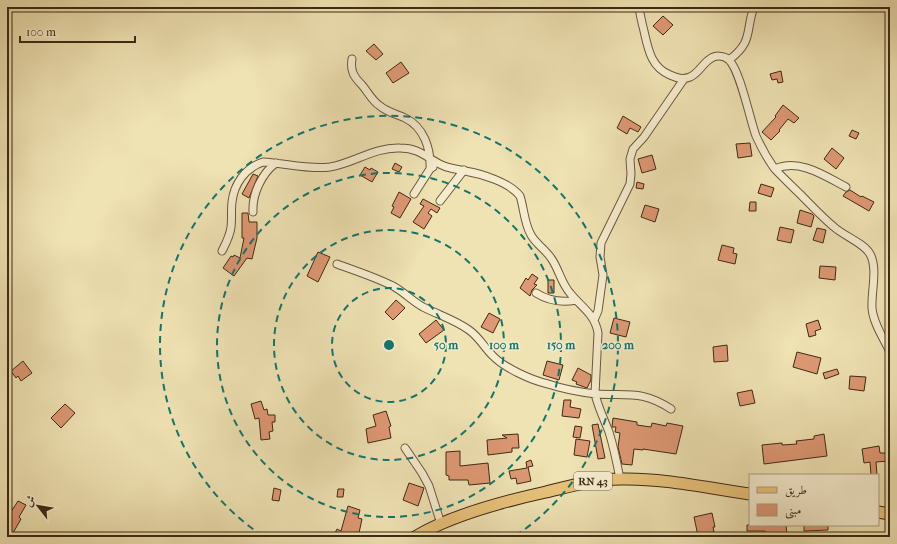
<svg xmlns="http://www.w3.org/2000/svg" width="897" height="544" font-family="'IM FELL French Canon',Amiri,serif">
  <style>
    .building { fill: #de9874; stroke: #3d2a14 }
    .lines { fill: none; stroke-linecap: round; stroke-linejoin: round }
    .street-casing { stroke: #6a583c; stroke-width: 9 }
    .primary-casing { stroke: #3d2a14; stroke-width: 13 }
    .street { stroke: #f5ecce; stroke-width: 7 }
    .primary { stroke: #e8c17a; stroke-width: 11 }
    .ring { fill: none; stroke: #0f766e; stroke-width: 2; stroke-dasharray: 7 5 }
    .labels { text-anchor: middle; stroke-width: 3; stroke-linejoin: round; paint-order: stroke }
    .shield { fill: #f5ecce; stroke: #74644c; stroke-width: 1 }
    .shield-label { font-size: 11px; font-weight: bold; fill: #3d2a14 }
    .centre { fill: #0f766e; stroke: #f5ecce; stroke-width: 2 }
    .ring-label { font-size: 12px; text-anchor: middle; font-weight: bold; fill: #0f766e; stroke: #f5ecce; stroke-width: 3; stroke-linejoin: round; paint-order: stroke }
  </style>
  <rect width="100%" height="100%" fill="#efe2b3"/>
  <filter id="stains"><feTurbulence type="fractalNoise" baseFrequency=".005" numOctaves="4"/><feColorMatrix values="0 0 0 0 .2 0 0 0 0 .09 0 0 0 0 .02 0 0 0 .5 -.17"/></filter>
  <radialGradient id="worn" r=".72"><stop offset=".6" stop-color="#630" stop-opacity="0"/><stop offset="1" stop-color="#630" stop-opacity=".3"/></radialGradient>
  <!-- building -->
  <path class="building" d="M663,16l10,9 -10,10 -10,-9z
    M374,44l9,10 -7,6 -10,-9z
    M401,62l8,11 -16,10 -7,-10z
    M781,71l2,11 -5,1 -1,-4 -5,1 -2,-6z
    M783,105l16,13 -5,5 -6,-4 -9,11 1,1 -9,9 -9,-8 14,-15 -1,-1z
    M623,116l18,11 -3,5 -8,-4 -3,6 -10,-6z
    M852,130l7,3 -3,6 -7,-3z
    M750,143l2,13 -14,2 -2,-14z
    M832,148l12,10 -8,11 -12,-10z
    M652,155l4,14 -14,4 -4,-14z
    M395,163l7,4 -3,5 -7,-3z
    M365,167l5,3 1,-2 7,4 -6,10 -12,-7z
    M253,174l5,2 -9,22 -7,-4z
    M637,182l7,2 -1,5 -7,-1z
    M761,184l13,4 -3,9 -13,-4z
    M850,190l11,7 1,-1 12,6 -5,9 -26,-15 3,-4z
    M399,192l12,7 -11,19 -9,-5 3,-6 -2,-1z
    M423,199l17,9 -3,5 -6,-4 -3,4 4,3 -8,13 -11,-7 11,-16 -4,-2z
    M750,202h6v9h-7z
    M645,205l14,4 -4,13 -14,-5z
    M800,210l12,4 2,2 -3,11 -14,-4z
    M242,213h6l1,9h8v16l-5,21 -5,-1 -13,18 -11,-8 8,-12 2,1 1,-2 6,3 4,-20h-2z
    M780,227l14,3 -3,13 -14,-3z
    M817,228l9,2 -3,13 -10,-3z
    M722,245l12,3 -1,5 4,1 -2,10 -17,-4z
    M318,252l12,5 -12,25 -11,-6z
    M820,266l16,1 -1,13 -16,-2z
    M532,274l6,4 -4,6 3,1 -5,5 -2,6 -10,-8 6,-10 2,2z
    M548,280h6v13h-6z
    M396,300l9,8 -12,12 -8,-8z
    M489,313l11,6 -7,14 -12,-6z
    M614,318l16,4 -4,15 -16,-4z
    M436,320l8,10 -18,13 -7,-9z
    M818,320l3,9 -6,2 1,4 -7,2 -3,-13z
    M727,345l1,16 -14,1 -1,-15z
    M797,352l24,6 -4,16 -24,-7z
    M23,361l9,12 -11,8 -3,-5 -2,2 -5,-7z
    M547,361l16,4 -4,15 -16,-5z
    M578,368l13,7v5l-4,8 -11,-4 1,-2 -5,-2z
    M837,369l2,5 -14,5 -2,-6z
    M850,376l16,1 -2,14 -15,-2z
    M752,390l3,13 -15,3 -3,-13z
    M564,400h7l-1,7 11,2 -2,9 -17,-2z
    M261,401l3,9 3,-1 1,6h7v7h-3l1,9 -4,1 1,7 -9,1 -2,-22 -4,1 -4,-15z
    M65,404l10,9 -14,15 -10,-10z
    M386,411l5,15 -2,1 2,11 -23,5 -2,-14 10,-3 -3,-11z
    M613,418l24,4v3l14,2 1,-4 14,3 1,-3 16,3 -7,28 -33,-5v1l-9,-1 -2,16 -10,-1 -4,-17 2,-14 -5,-1 1,-5h-4z
    M598,424l7,34 -7,1 -6,-34z
    M575,426l7,1 -2,11 -7,-1z
    M518,434l1,14h-7v4l-24,3 -1,-15 20,-2 -5,-3z
    M824,434l3,22 -63,8 -2,-19 20,-2v2l15,-1 -1,-3 18,-2v-3z
    M576,439l14,2 -3,16 -13,-2z
    M879,446l1,7h10v8l-14,1 1,13h-6l-1,-13 -6,1 -2,-14z
    M460,451v15l28,-3 2,20 -21,2 -1,-5h-19v-4l-3,-1v-23z
    M531,460l2,6 -5,1 3,14 -14,3 -1,-6 -5,1 -2,-8 18,-3 -1,-6z
    M409,483l15,5 -6,18 -15,-6z
    M274,488l7,2 -2,11 -7,-1z
    M338,489h6l-1,8h-6z
    M18,501l8,4 -7,12 2,2 -8,14 -6,-4v-11z
    M348,506l12,4 -2,8 4,1 -3,14 -3,-1 -3,4 2,1h-22l4,-8 4,2z
    M712,513l3,14h-2l1,5 -16,4 -4,-19z
    M747,525h39l1,10h-8v2l-14,-1v-5h-18z
    M804,525h24v5l-24,1z"/>
  <g class="lines">
    <!-- street casing -->
    <g class="street-casing">
      <path id="street" d="M639,7c1,8 3,16 5,24 4,18 7,36 26,44 7,3 13,5 20,2 9,-4 12,-13 20,-18 5,-4 14,-4 19,1 11,10 21,60 27,76 5,11 11,22 18,32 8,9 17,17 26,26 11,11 22,23 34,33 10,9 30,16 36,27 8,14 1,38 2,54 1,15 12,31 18,44
        M352,59c-2,12 2,18 10,26 6,7 10,16 18,21 7,6 16,8 25,12 19,9 26,31 25,51
        M729,60c25,-19 16,-29 25,-53
        M775,169c24,-11 50,7 71,18
        M414,194l16,-25 3,-2
        M440,201l24,-31
        M253,212c-1,-18 9,-39 23,-49
        M222,251c4,-8 8,-15 9,-24 1,-8 0,-16 1,-25 2,-18 13,-34 31,-40 22,1 45,8 67,5 24,-4 44,-20 70,-19 21,0 27,11 44,18 7,3 14,3 21,5 17,3 44,11 55,25 4,12 4,27 11,39 5,9 14,14 20,23 8,11 10,25 19,35 11,14 25,21 28,40l-3,61c3,13 9,25 14,38 5,16 8,31 11,47
        M337,264c19,7 38,13 56,22 11,6 19,15 30,21 16,8 32,13 46,23 10,7 15,17 23,25 12,13 39,25 56,29 15,5 31,8 48,10 32,2 46,-4 75,15
        M536,293c13,8 25,10 40,7
        M594,320l4,-9 5,-36 -3,-18 1,-14 29,-59 1,-10 -1,-15 3,-10 11,-12 40,-58
        M405,448l17,25 7,13 12,38"/>
    </g>
    <!-- primary casing -->
    <g class="primary-casing">
      <path id="primary" d="M878,512l12,2
        M415,537c36,-22 90,-36 131,-45 25,-6 49,-13 75,-13 43,-1 86,9 129,15"/>
    </g>
    <!-- street -->
    <use href="#street" class="street"/>
    <!-- primary -->
    <use href="#primary" class="primary"/>
  </g>
  <!-- distance rings -->
  <g class="ring">
    <circle cx="389" cy="345" r="57"/>
    <circle cx="389" cy="345" r="115"/>
    <circle cx="389" cy="345" r="172"/>
    <path d="M263 536A229 229 0 1 1 515 536"/>
  </g>
  <g class="labels">
    <!-- shield labels -->
    <rect class="shield" x="574" y="472" width="38" height="18" rx="3"/>
    <g class="shield-label">
      <text x="593" y="485">RN 43</text>
    </g>
  </g>
  <circle cx="389" cy="345" r="6" class="centre"/>
  <g class="ring-label">
    <text x="446" y="349">50 m</text>
    <text x="504" y="349">100 m</text>
    <text x="561" y="349">150 m</text>
    <text x="618" y="349">200 m</text>
  </g>
  <!-- margin -->
  <rect width="897" height="544" fill="none" stroke="#efe2b3" stroke-width="24"/>
  <rect x="8" y="8" width="881" height="528" fill="none" stroke="#3d2a14" stroke-width="2"/>
  <rect x="12" y="12" width="873" height="520" fill="none" stroke="#3d2a14"/>
  <!-- legend -->
  <rect x="749" y="474" width="130" height="52" fill="#f5ecce" stroke="#ab9e84"/>
  <rect x="757" y="487" width="20" height="6" fill="#e8c17a" stroke="#ab9e84"/>
  <text x="785" y="494" font-size="12" fill="#3d2a14">طريق</text>
  <rect x="757" y="504" width="20" height="12" fill="#de9874" stroke="#ab9e84"/>
  <text x="785" y="514" font-size="12" fill="#3d2a14">مبنى</text>
  <!-- north arrow -->
  <g transform="translate(38 506) rotate(301)" stroke="#f5ecce" stroke-width="3" paint-order="stroke">
  <path d="M0-3L7 15L0 10L-7 15Z" fill="#3d2a14"/>
  <text y="-6" font-size="11" font-weight="bold" text-anchor="middle" fill="#3d2a14">ش</text>
  </g>
  <!-- scale -->
  <path d="M20 36v6h115v-6" fill="none" stroke="#3d2a14" stroke-width="2"/>
  <text x="26" y="36" font-size="12" fill="#3d2a14" stroke="#f5ecce" stroke-width="3" paint-order="stroke">100 m</text>
  <rect width="100%" height="100%" filter="url(#stains)"/>
  <rect width="100%" height="100%" fill="url(#worn)"/>
</svg>
